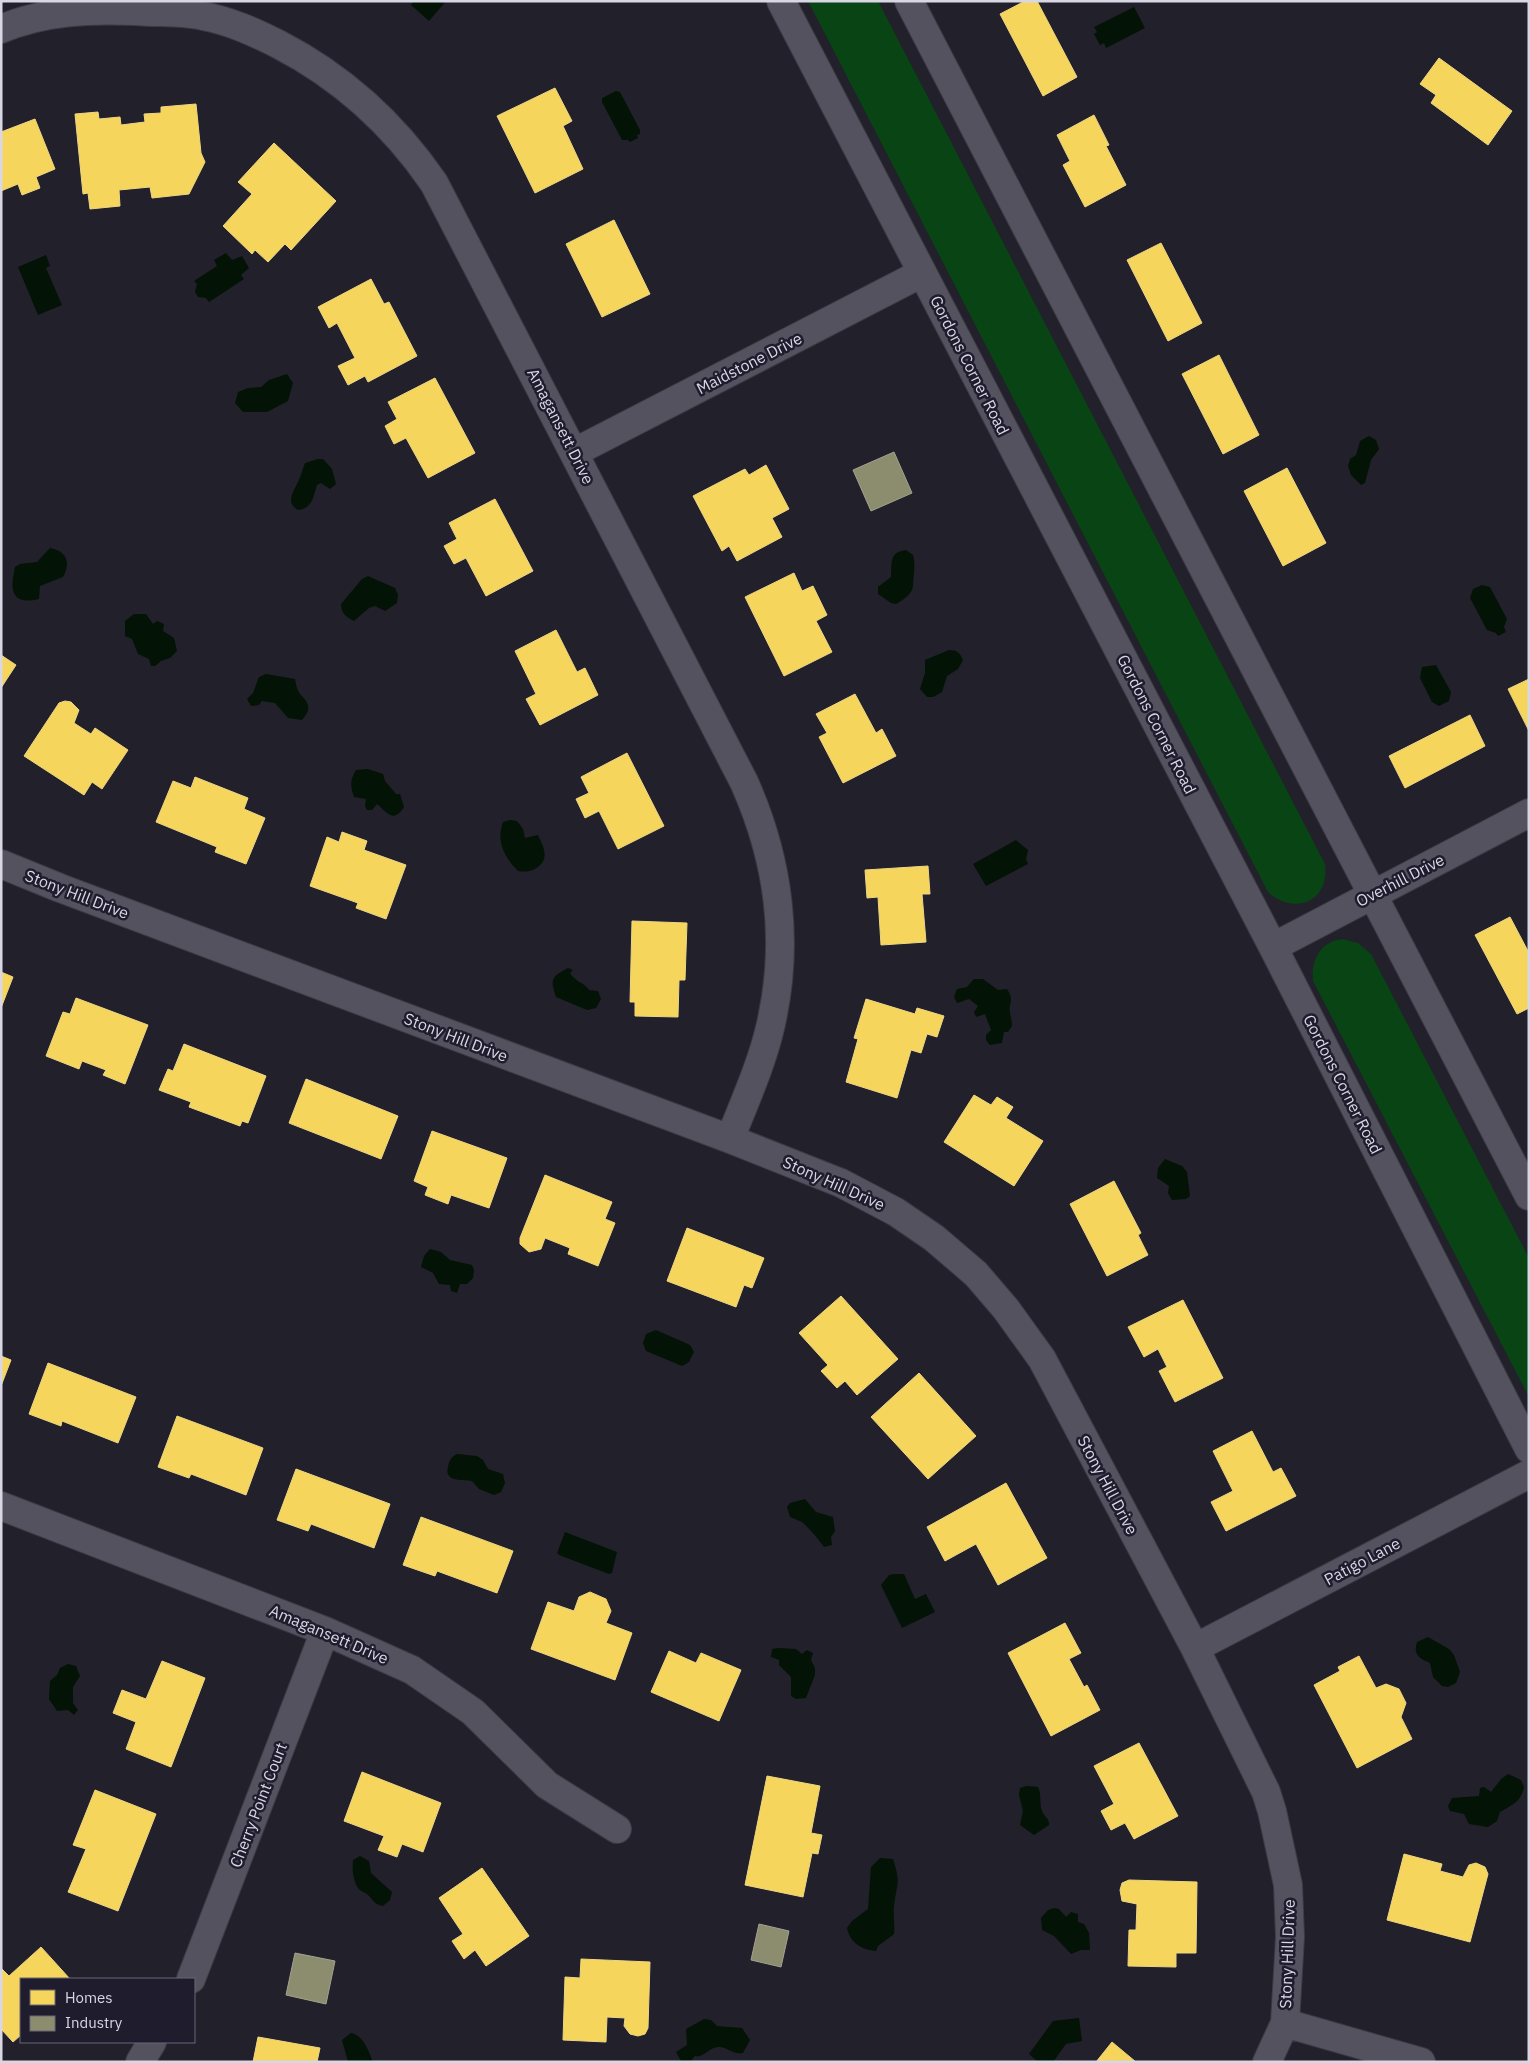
<svg xmlns="http://www.w3.org/2000/svg" width="1530" height="2063" font-family="'IBM Plex Sans',sans-serif">
  <style>
    .green { fill: #094414 }
    .water { fill: #031305 }
    .homes { fill: #f6d55c; stroke: #edd685 }
    .industry { fill: #8c8c6e; stroke: #a3a291 }
    .lines { fill: none; stroke-linecap: round; stroke-linejoin: round }
    .minor-casing { stroke: #3c3a43; stroke-width: 30 }
    .minor { stroke: #55525f; stroke-width: 28 }
    .labels { text-anchor: middle; stroke-width: 5; stroke-linejoin: round; paint-order: stroke }
    .street-label { font-size: 16px; fill: #d9d7e4; stroke: #1f1c2e }
  </style>
  <rect width="100%" height="100%" fill="#22202a"/>
  <!-- green -->
  <path class="green" d="M808,1h70l447,863c5,38 -30,52 -57,28z
    M1342,939l16,4 13,11 158,304v139l-216,-416c-2,-21 7,-39 29,-42z"/>
  <!-- water -->
  <path class="water" d="M414,1h32l-17,20 -18,-16z
    M1134,7l11,21 -39,20 -2,-5 -4,2 -6,-11 3,-2 -3,-5z
    M616,91l4,1 20,38v4l-3,1 1,3 -8,4 -2,-2h-6l-20,-38v-4z
    M226,253l6,7 10,-4 7,12 -8,7 3,4 -35,23 -3,-4 -8,-1 -3,-5 2,-8 -3,-3 23,-15 -3,-6z
    M46,255l4,11 -4,2 16,37 -24,10 -20,-48z
    M287,374l6,9 -5,18 -21,11h-24l-8,-9 3,-11 10,-4 13,-1 8,-7z
    M1369,436l7,4 3,9 -8,11 -6,23 -4,2 -10,-10 -3,-9 2,-7 6,-4 4,-14z
    M318,459h5l9,10 4,15 -6,5 -9,-6 -4,2c-4,12 -4,23 -19,25 -11,-7 -7,-14 -2,-24 4,-7 6,-15 9,-23z
    M50,548c17,3 21,15 13,29l-23,9 -1,13c-29,7 -29,-10 -24,-32l5,-3 17,-2z
    M906,550l7,5c3,11 0,21 0,32 -2,8 -10,13 -17,17l-5,-1 -13,-9v-7l13,-10c1,-14 -2,-25 15,-27z
    M368,576l27,12 3,7 -1,8 -12,8 -10,-5 -6,2 -15,13c-8,-4 -13,-8 -13,-17l21,-25z
    M1482,585l8,2 17,32 -3,8 2,5 -8,4 -2,-3 -9,-3 -17,-32 3,-9z
    M134,614h12l7,10 4,-3 7,3 -1,7 11,7 3,13 -7,7 -9,3 -6,5h-4l-2,-7 -11,-5 -6,-15 -7,-3v-15z
    M949,650c8,0 11,3 14,10l-5,9 -11,7 -5,16 -9,5h-6l-7,-8 5,-16v-13z
    M1436,665l15,27 -2,9 -10,5 -7,-4 -12,-24 2,-11z
    M266,674l29,5c1,5 2,12 6,16 9,9 10,15 1,25l-14,-2 -13,-15 -13,-2 -3,4 -8,1 -4,-7 6,-6 6,-16z
    M368,769l15,5 2,7 11,13h4l4,13c-11,17 -17,5 -27,-3l-5,6h-5l-2,-4 1,-7 -12,-2c-4,-11 -4,-17 2,-27z
    M510,820l7,1 6,8 2,9 13,-3c2,5 5,10 6,15 4,16 -14,24 -26,21 -14,-14 -22,-30 -15,-49z
    M1016,840l12,10 -2,9 2,5 -42,22 -13,-22z
    M568,968l5,2 -3,3c5,9 14,9 19,17l9,1 3,8 -5,9 -9,2 -31,-13c-6,-18 -5,-20 12,-29z
    M974,979h9l15,11 9,-1c8,12 1,14 3,24 1,5 2,8 2,13l-4,6h-4l-2,11 -12,2 -4,-5v-5l5,-5 -6,-16 -9,3 -2,-5 4,-6 -9,-7 -12,4 -3,-6 3,-8 10,-2z
    M1165,1159l17,7 5,6 3,24 -4,3 -14,1 -4,-7 1,-7 -12,-8 1,-10z
    M430,1249l11,3 9,8 22,5 2,5 -1,8 -6,6h-7l-3,9 -6,-2 -1,-6 -11,-1 -6,-11 -12,-6 3,-11z
    M656,1330l34,15 4,7 -5,10 -7,4 -36,-15 -3,-8 3,-9z
    M457,1454l20,2 6,4 5,9 15,5 2,9 -4,9 -7,3 -15,-6 -7,-8c-9,-2 -28,2 -24,-14 1,-6 3,-10 9,-13z
    M805,1499l11,13 17,5 2,14 -4,6 1,8 -8,2c-2,-4 -18,-22 -22,-25 -4,-2 -8,-3 -12,-5l-3,-10 3,-4z
    M565,1532l52,20 -5,21 -3,1 -50,-19 -2,-2z
    M894,1574h10l11,25 11,-5 9,18 -33,16 -21,-43 8,-10z
    M1428,1637l21,12 5,6 6,17 -4,11 -8,4 -6,-1 -9,-9 -3,-14c-11,-5 -17,-8 -13,-21z
    M778,1648l18,1 6,5 5,-4 6,3 -2,7 4,8v7l-9,23 -10,1 -5,-3v-19l-12,-12v-5l-8,-3 1,-8z
    M68,1664l8,2 4,10 -7,11v16l5,7 -4,5 -6,-5 -11,1 -8,-12 1,-18 7,-6 3,-7z
    M1508,1774l13,6 3,7c-3,15 -12,18 -24,25l-3,9 -9,6 -19,-3 -5,-10 -14,-3 -2,-5 4,-8 27,-2 1,-8 4,-1 7,5 10,-13z
    M1027,1786l11,1c4,9 1,17 4,24 2,6 7,6 7,14l-15,10 -14,-10 3,-14 -4,-16 1,-7z
    M360,1856l9,5 2,12 21,19 -2,8 -7,6c-9,-2 -9,-5 -15,-11 -3,-3 -8,-4 -10,-7 -5,-7 -6,-20 -5,-28z
    M880,1858l13,1c8,25 4,23 1,47 -1,10 1,18 0,28l-16,12 -2,5c-14,-1 -26,-8 -29,-23l5,-7 16,-12 3,-42z
    M1054,1908l5,1 7,8 5,-5 7,2v8l6,2 5,9 1,17h-9l-10,4 -17,-18 -12,-6 -1,-12 7,-8z
    M1079,2018l3,23 -16,3 -13,18h-15l-9,-8 24,-33z
    M704,2019l7,1 6,6 25,2 8,12 -7,13c-10,2 -14,-5 -23,-6 -11,-1 -15,11 -25,9l-5,6 -9,-1 -5,-9 11,-7 -1,-16z
    M351,2033c13,3 17,17 22,29h-25l-6,-22z"/>
  <!-- homes -->
  <path class="homes" d="M1025,1h12l40,76 -34,19 -43,-82z
    M1439,58l73,53 -24,34 -57,-42 5,-8 -16,-11z
    M555,88l17,33 -9,5 20,43 -48,24 -38,-77z
    M196,104l5,49 4,9 -16,32 -37,4 -2,-11 -31,3 1,16 -30,3 -2,-16 -5,1 -8,-80 23,-2 1,7 21,-2 1,8 24,-3 -1,-8 17,-1v-6z
    M1094,115l15,30 -3,1 20,39 -41,22 -22,-42 7,-4 -13,-26z
    M35,119l20,50 -19,8 4,11 -18,7 -4,-11 -17,7v-59z
    M274,143l62,58 -45,49 -6,-6 -17,18 -13,-12 -3,4 -29,-28 29,-32 -14,-12z
    M614,220l36,74 -48,23 -36,-73z
    M1161,243l41,80 -34,18 -41,-81z
    M371,279l13,25 5,-2 28,54 -49,26 -3,-6 -17,9 -10,-19 17,-8 -18,-35 -8,5 -11,-21z
    M1219,355l40,80 -36,19 -41,-80z
    M435,378l40,75 -47,25 -22,-40 -12,6 -9,-18 12,-7 -9,-17z
    M766,465l23,44 -17,9 10,19 -45,24 -8,-15 -7,5 -29,-55 52,-27 4,6z
    M1287,468l39,75 -43,23 -39,-75z
    M495,499l38,72 -47,25 -20,-38 -12,6 -10,-18 13,-7 -8,-16z
    M794,573l8,18 11,-5 14,29 -11,6 16,31 -48,24 -39,-79z
    M556,630l21,42 8,-4 13,27 -58,30 -14,-26 10,-5 -21,-43z
    M1,655l15,10 -15,23z
    M1529,679v52l-21,-42z
    M855,694l21,39 6,-4 14,27 -53,27 -24,-46 8,-4 -11,-19z
    M65,701l6,1 8,8 -5,13 17,11 4,-6 33,22 -26,39 -10,-7 -8,13 -60,-39 35,-53z
    M1470,715l15,31 -80,42 -16,-32z
    M627,753l37,73 -46,23 -19,-38 -14,7 -9,-19 13,-6 -8,-16z
    M195,777l53,21 -4,11 21,9 -19,46 -31,-12 2,-5 -61,-25 17,-41 18,7z
    M342,832l25,9 -3,9 42,15 -20,54 -30,-11 2,-5 -48,-17 17,-49 12,5z
    M928,866l2,28h-8l4,48 -45,3 -3,-48 -11,1 -2,-28z
    M1510,917l19,36v55l-12,6 -42,-79z
    M632,921l55,2 -2,57h-6l-1,37 -43,-1v-14h-5z
    M1,972l12,5 -12,31z
    M76,998l72,27 -23,59 -22,-9 3,-5 -24,-9 -3,8 -33,-13 17,-44 7,2z
    M866,999l49,15 2,-6 27,8 -7,21 -10,-3 -6,19 -10,-3 -14,48 -51,-16 12,-43 -4,-1z
    M184,1044l82,32 -18,47 -6,-2 -2,5 -51,-19 2,-5 -32,-12 9,-21 5,2z
    M306,1079l92,37 -17,43 -92,-36z
    M974,1095l17,10 6,-8 16,10 -7,11 37,23 -29,45 -70,-44z
    M432,1131l75,27 -18,50 -38,-13 -3,9 -23,-9 3,-8 -14,-6z
    M545,1175l67,27 -7,17 10,4 -17,43 -30,-12 2,-6 -25,-10 -4,11 -12,3 -9,-8v-6z
    M1114,1181l27,52 -3,2 10,20 -41,21 -37,-72z
    M687,1228l77,30 -12,30 -8,-3 -8,22 -69,-26z
    M841,1296l57,63 -41,36 -12,-14 -8,7 -16,-17 7,-6 -29,-32z
    M1183,1300l40,78 -48,24 -16,-31 8,-4 -9,-18 -14,8 -16,-30z
    M1,1356l10,4 -10,26z
    M48,1363l88,34 -18,46 -56,-22 -1,5 -32,-12z
    M919,1373l57,63 -48,43 -57,-62z
    M177,1416l86,32 -17,47 -55,-21 -2,4 -31,-11z
    M1252,1431l21,41 8,-4 15,28 -70,35 -15,-29 22,-11 -20,-40z
    M296,1469l94,35 -16,44 -63,-24 -3,7 -31,-11z
    M1006,1483l41,75 -49,27 -22,-41 -31,17 -18,-34z
    M421,1517l92,34 -16,42 -60,-22 -2,5 -32,-11z
    M590,1592l16,7 5,12 -5,12 26,10 -17,47 -84,-31 17,-47 26,9 5,-14z
    M1065,1623l16,30 -12,6 15,28 3,-2 13,25 -49,26 -43,-83z
    M669,1651l27,12 5,-10 40,17 -22,51 -68,-29z
    M1359,1656l17,32 10,-4 13,5 7,14 -5,14 11,22 -55,29 -43,-83 26,-14 -2,-4z
    M162,1661l43,17 -34,89 -45,-18 10,-27 -23,-9 9,-23 24,9z
    M1139,1743l39,73 -44,23 -9,-16 -14,7 -10,-19 13,-7 -20,-38z
    M362,1772l79,31 -18,49 -21,-8 -5,13 -19,-7 6,-14 -40,-15z
    M767,1776l53,10 -9,47 11,2 -4,19 -6,-1 -9,44 -58,-12z
    M95,1790l61,24 -38,97 -50,-19 18,-43 -13,-4z
    M1404,1854l38,10 -2,7 23,6 6,-12 7,-2 9,4 3,7 -18,68 -83,-22z
    M482,1868l47,68 -43,30 -11,-16 -11,9 -12,-18 11,-7 -24,-36z
    M1129,1880l68,2 -1,71h-20v14l-48,-1 1,-36h7l1,-26 -15,-3 -2,-11 2,-7z
    M41,1947l29,32h-49v56l-8,7 -12,-13v-61l8,8z
    M581,1959l69,3 -2,66 -3,6 -7,2 -8,-2 -6,-8 1,-8 -18,-1 -1,25 -43,-2 2,-63 15,1z
    M258,2037l62,11 -3,14h-64z
    M1112,2042l24,20h-40z"/>
  <!-- industry -->
  <path class="industry" d="M894,452l18,41 -41,18 -18,-41z
    M759,1924l30,7 -8,36 -30,-7z
    M295,1953l40,8 -9,43 -40,-9z"/>
  <g class="lines">
    <!-- minor casing -->
    <g class="minor-casing">
      <path id="minor" d="M781,1l492,946 256,502
        M909,1l620,1195
        M1,29c42,-18 89,-20 134,-18 22,2 47,0 68,5 27,5 51,16 75,28 64,33 115,79 156,139l310,599c35,78 46,162 26,246 -9,38 -26,75 -40,111
        M575,452l347,-179
        M1,864l59,24 670,251 111,44 55,29 38,26 42,36 30,35 36,50 153,289 71,144 6,19 16,74 2,52 -5,86 -18,39
        M1273,947l256,-134
        M1,1506l324,125 87,39 61,42 74,73 70,44
        M1195,1648l334,-174
        M191,1979l134,-348
        M1285,2023l136,39
        M140,2062l12,-20"/>
    </g>
    <!-- minor -->
    <use href="#minor" class="minor"/>
  </g>
  <g class="labels">
    <!-- street labels -->
    <g class="street-label">
      <text transform="translate(749 363) rotate(-27)" y="6">Maidstone Drive</text>
      <text transform="translate(970 365) rotate(63)" y="6">Gordons Corner Road</text>
      <text transform="translate(561 426) rotate(63)" y="6">Amagansett Drive</text>
      <text transform="translate(1157 724) rotate(63)" y="6">Gordons Corner Road</text>
      <text transform="translate(1400 880) rotate(-27)" y="6">Overhill Drive</text>
      <text transform="translate(77 894) rotate(21)" y="6">Stony Hill Drive</text>
      <text transform="translate(456 1037) rotate(21)" y="6">Stony Hill Drive</text>
      <text transform="translate(1343 1084) rotate(63)" y="6">Gordons Corner Road</text>
      <text transform="translate(834 1183) rotate(24)" y="6">Stony Hill Drive</text>
      <text transform="translate(1108 1485) rotate(62)" y="6">Stony Hill Drive</text>
      <text transform="translate(1362 1561) rotate(-28)" y="6">Patigo Lane</text>
      <text transform="translate(329 1634) rotate(23)" y="6">Amagansett Drive</text>
      <text transform="translate(258 1805) rotate(-69)" y="6">Cherry Point Court</text>
      <text transform="translate(1287 1954) rotate(-88)" y="6">Stony Hill Drive</text>
    </g>
  </g>
  <!-- border -->
  <rect width="1530" height="2063" fill="none" stroke="#d9d7e4" stroke-width="5"/>
  <!-- legend -->
  <rect x="20" y="1978" width="175" height="65" fill="#1f1c2e" stroke="#696777"/>
  <rect x="30" y="1990" width="25" height="15" fill="#f6d55c" stroke="#696777"/>
  <text x="65" y="2003" font-size="15" fill="#d9d7e4">Homes</text>
  <rect x="30" y="2016" width="25" height="15" fill="#8c8c6e" stroke="#696777"/>
  <text x="65" y="2028" font-size="15" fill="#d9d7e4">Industry</text>
</svg>
